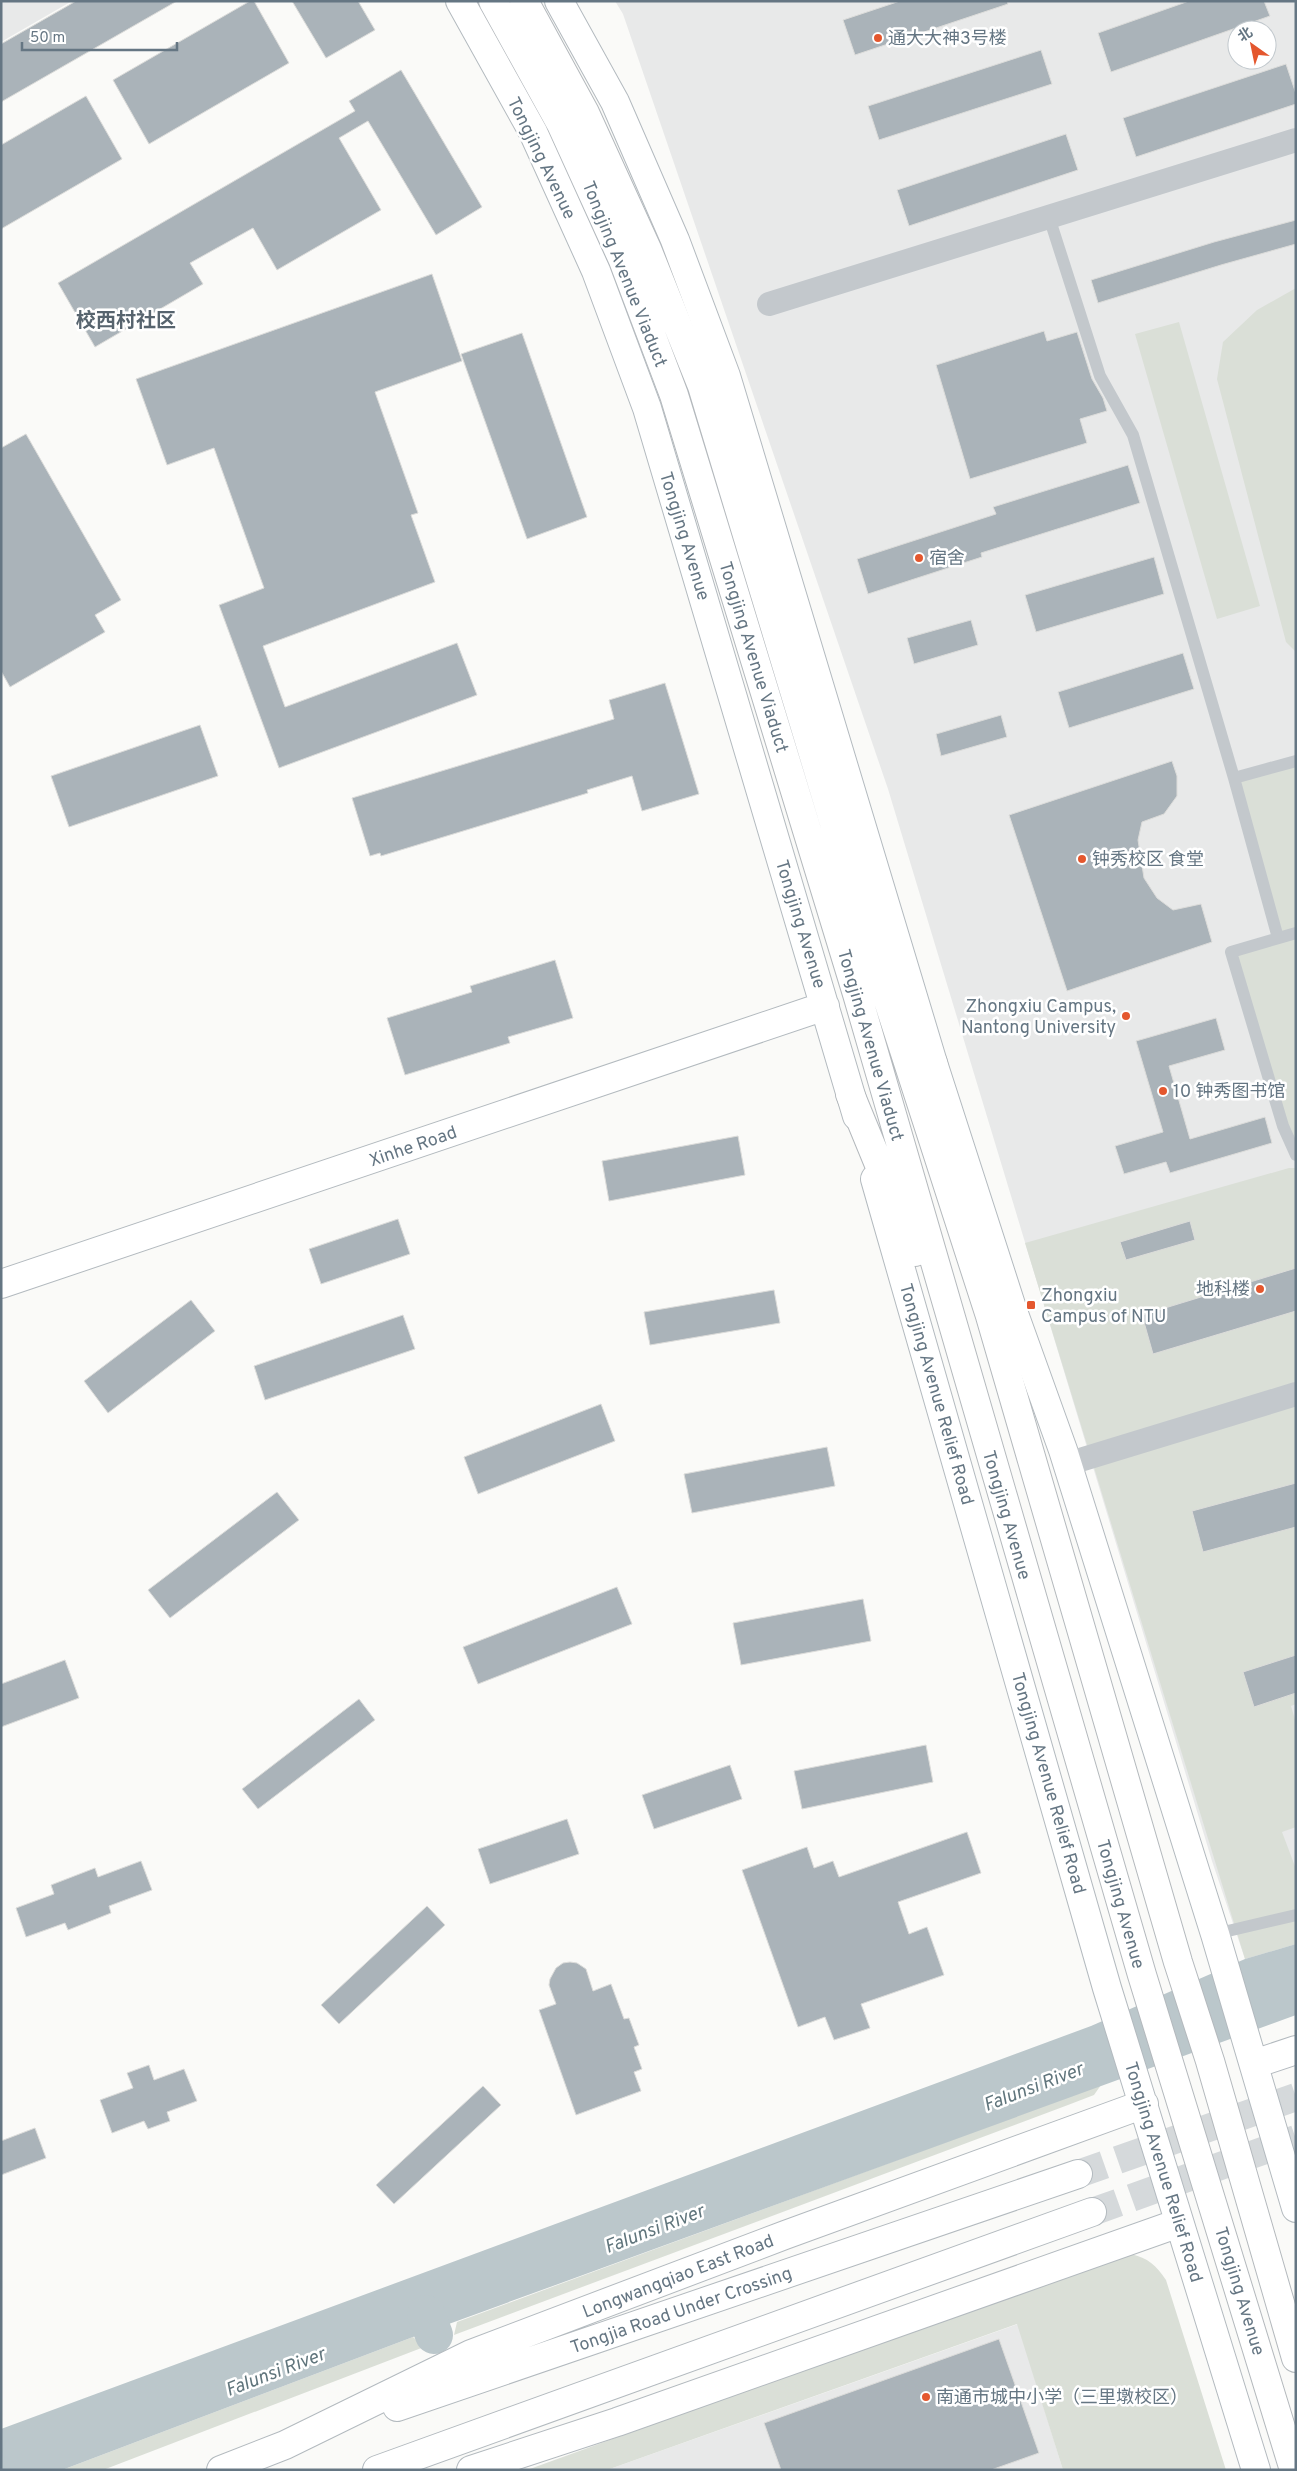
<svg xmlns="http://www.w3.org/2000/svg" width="1297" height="2471" font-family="Overpass,'Noto Sans SC',sans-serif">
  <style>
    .built { fill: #e8e9e9; fill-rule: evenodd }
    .green { fill: #dadfd7 }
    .water { fill: #bbc7cb }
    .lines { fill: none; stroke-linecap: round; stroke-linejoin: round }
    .river { stroke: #bbc7cb; stroke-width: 38 }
    .building { fill: #aab3b9; stroke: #dcdcda }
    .secondary-tunnel { stroke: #d5d9db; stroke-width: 28; stroke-dasharray: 28 14; stroke-linecap: butt }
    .secondary-casing { stroke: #b3babf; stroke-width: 30 }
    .highway-casing { stroke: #b4b9bd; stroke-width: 30 }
    .lane { stroke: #c3c8cc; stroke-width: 12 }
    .street { stroke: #c3c8cc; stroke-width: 24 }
    .secondary { stroke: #fff; stroke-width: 28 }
    .highway { stroke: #fff; stroke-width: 28 }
    .poi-dot { fill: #e4572e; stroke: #fff; stroke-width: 2 }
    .labels { text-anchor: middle; stroke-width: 5; stroke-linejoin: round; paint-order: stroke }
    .poi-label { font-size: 18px; fill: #657683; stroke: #fff; text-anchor: start }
    .street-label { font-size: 18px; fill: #657683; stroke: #fff }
    .water-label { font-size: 19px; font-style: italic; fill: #60757c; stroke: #fff }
    .quarter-label { font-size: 20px; font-weight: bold; fill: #57646e; stroke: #fff }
  </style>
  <rect width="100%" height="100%" fill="#fafaf8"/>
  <!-- built -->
  <path class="built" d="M1,1h71l-71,41z
    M615,1h681v1943l-51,15 -33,-98 -324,-1072 -265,-775zM1237,30h30v30h-30z
    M1018,2324l45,146h-456z"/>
  <!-- green -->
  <path class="green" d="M1296,288v364l-10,-10 -69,-263 6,-37 34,-32z
    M1179,322l81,284 -43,13 -82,-285z
    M1296,761v394l-65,-203 46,-14 -43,-160z
    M1289,1168h7v536l-5,2 5,17v104l-14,5 14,37v75l-51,15 -220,-716z
    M1101,2085l-7,10 -26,10 -614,230 3,-13z
    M1131,2254c17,4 25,11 35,26l60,190h-163l-46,-146 -410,146h-80l576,-209z
    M413,2337l11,10 -321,123h-41z"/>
  <!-- water -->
  <path class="water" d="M1296,1944v71l-883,322 -351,133h-61v-41l1090,-403 154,-67z"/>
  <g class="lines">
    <!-- river -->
    <path class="river" d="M426,2314l8,21"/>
  </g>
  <!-- building -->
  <path class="building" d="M76,1h101l-176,101v-58z
    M250,1h4l35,62 -140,81 -36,-64z
    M292,1h66l17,29 -49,28z
    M900,1h107l1,3 -153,51 -12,-35z
    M1189,1h75l6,15 -159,56 -13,-39z
    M1041,50l11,34 -173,56 -11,-34z
    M1286,64l10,30v10l-160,53 -13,-39z
    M401,70l81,137 -46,28 -68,-114 -29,17 42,72 -104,60 -24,-42 -63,35 13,21 -108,63 -37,-64 297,-172 -6,-10z
    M86,96l36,63 -121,70v-84z
    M1066,134l12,36 -169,56 -12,-36z
    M1296,220v24l-75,21 -123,38 -7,-23 123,-38z
    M432,274l30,87 -87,31 43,121 -7,2 24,67 -172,64 22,61 172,-64 20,52 -198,73 -60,-163 45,-17 -50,-140 -47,17 -31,-86z
    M1044,331l3,10 30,-9 15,47 11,19 4,13 -27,8 7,24 -117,36 -34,-114z
    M522,333l65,184 -60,22 -66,-185z
    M26,434l95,166 -26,15 10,17 -95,55 -9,-16v-223z
    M1128,465l12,38 -159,50 1,4 -114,37 -11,-35 139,-45 -3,-7z
    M1154,557l10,37 -128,38 -11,-37z
    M971,620l7,25 -64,19 -7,-26z
    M1183,653l11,36 -125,39 -11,-36z
    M665,683l34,111 -57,17 -10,-35 -45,14 1,3 -207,63 -1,-3 -10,3 -18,-58 262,-79 -5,-19z
    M1001,715l6,22 -66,19 -5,-22z
    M200,725l18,51 -149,51 -18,-51z
    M1172,761l5,15v20l-13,18 -22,8 -4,18 6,38 13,20 16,12 28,-6 11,38 -145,49 -58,-176z
    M555,960l18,58 -65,19 2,6 -105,32 -18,-57 85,-26 -2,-6z
    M1216,1018l9,32 -56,16 21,73 75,-22 7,26 -102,30 -4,-11 -42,12 -9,-28 48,-14 -27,-91z
    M738,1136l7,39 -136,26 -7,-40z
    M398,1219l12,35 -89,30 -12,-35z
    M1190,1221l5,19 -69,20 -6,-18z
    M1296,1268v43l-143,43 -11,-39z
    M774,1290l6,33 -130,22 -6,-33z
    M191,1300l24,31 -107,82 -24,-32z
    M403,1315l12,34 -150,51 -11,-34z
    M601,1404l14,37 -137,53 -14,-37z
    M827,1447l8,39 -143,27 -8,-39z
    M1296,1483v44l-93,25 -11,-41z
    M277,1492l22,28 -129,98 -22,-28z
    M617,1587l15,37 -154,60 -15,-37z
    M863,1599l8,42 -130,24 -8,-42z
    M1296,1655v38l-42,14 -11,-35z
    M65,1660l14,38 -78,29v-43z
    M359,1699l16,21 -117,89 -16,-20z
    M926,1745l7,37 -131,27 -8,-38z
    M730,1765l12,34 -88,30 -12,-34z
    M567,1819l12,35 -89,30 -12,-35z
    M967,1832l14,41 -83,29 11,32 18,-7 17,48 -83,29 9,24 -36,12 -9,-23 -27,10 -56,-157 65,-23 7,21 19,-7 6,16z
    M141,1861l11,29 -43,16 2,7 -43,17 -3,-7 -39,14 -10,-29 38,-14 -3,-9 44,-17 3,9z
    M427,1906l18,19 -106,99 -18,-19z
    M570,1962l7,1 9,6 7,22 18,-7 13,35 5,-1 10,27 -5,2 8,22 -8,3 7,19 -65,24 -37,-105 17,-6 -7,-19 1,-6 6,-11 7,-5z
    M149,2065l5,15 30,-11 13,32 -30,11 3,9 -22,8 -4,-8 -32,12 -12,-33 33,-12 -6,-15z
    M483,2086l18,19 -107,99 -18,-19z
    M35,2128l11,30 -45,17v-34z
    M999,2339l40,114 -48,17h-210l-17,-47z"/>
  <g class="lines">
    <!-- secondary-tunnel -->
    <path class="secondary-tunnel" d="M1078,2174l218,-77
      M1092,2212l204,-73"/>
    <!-- secondary casing -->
    <g class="secondary-casing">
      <path id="secondary" d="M460,1l73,131 63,139 51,137 210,708
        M559,1l56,101 60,138 51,136 207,687 80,248 50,139 152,484 81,274
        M875,1179l232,809 149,482
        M1,1284l824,-278
        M1254,2064l42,-14
        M397,2407l681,-233
        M221,2470l64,-25 186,-91 314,-119 359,-131
        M377,2470l715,-258
        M471,2470l146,-48 562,-199"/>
    </g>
    <!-- highway casing -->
    <g class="highway-casing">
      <path id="highway" d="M493,1l68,123 62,136 51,135 183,599 285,981 152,495
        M524,1l61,112 62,136 55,137 181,599 107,331 188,646 32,99 86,297
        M933,1063l14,69
        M850,1094l65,158"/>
    </g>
    <!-- lane -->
    <path class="lane" d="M1049,217l51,159 33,59 101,343 44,160
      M1234,778l62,-17
      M1296,933l-65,19 52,174 13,29
      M1215,1934l81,-19"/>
    <!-- street -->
    <path class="street" d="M769,304l527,-164
      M1067,1464l229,-70"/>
    <!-- secondary -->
    <use href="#secondary" class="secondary"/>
    <!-- highway -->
    <use href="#highway" class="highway"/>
  </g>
  <!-- markers -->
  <g class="poi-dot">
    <circle cx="878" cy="38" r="5"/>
    <circle cx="919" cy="558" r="5"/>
    <circle cx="1082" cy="859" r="5"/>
    <circle cx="1126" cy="1016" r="5"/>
    <circle cx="1163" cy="1091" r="5"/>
    <circle cx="1260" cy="1289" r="5"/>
    <rect x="1026" y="1300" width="10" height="10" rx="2.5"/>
    <circle cx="926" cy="2397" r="5"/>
  </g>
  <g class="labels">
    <!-- poi labels -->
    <g class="poi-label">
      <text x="888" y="44">通大大神3号楼</text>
      <text x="929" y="564">宿舍</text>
      <text x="1092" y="865">钟秀校区 食堂</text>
      <text x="1116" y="1012" text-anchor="end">Zhongxiu Campus,<tspan x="1116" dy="21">Nantong University</tspan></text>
      <text x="1173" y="1097">10 钟秀图书馆</text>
      <text x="1250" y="1295" text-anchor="end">地科楼</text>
      <text x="1041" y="1301">Zhongxiu<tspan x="1041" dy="21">Campus of NTU</tspan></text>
      <text x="936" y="2403">南通市城中小学（三里墩校区）</text>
    </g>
    <!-- street labels -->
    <g class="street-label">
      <text transform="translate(542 158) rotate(64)" y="6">Tongjing Avenue</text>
      <text transform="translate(625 274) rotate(68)" y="6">Tongjing Avenue Viaduct</text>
      <text transform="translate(685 536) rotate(73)" y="6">Tongjing Avenue</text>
      <text transform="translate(754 657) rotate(73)" y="6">Tongjing Avenue Viaduct</text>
      <text transform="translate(801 924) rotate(73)" y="6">Tongjing Avenue</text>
      <text transform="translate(871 1045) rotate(74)" y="6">Tongjing Avenue Viaduct</text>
      <text transform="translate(413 1146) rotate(-19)" y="6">Xinhe Road</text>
      <text transform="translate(937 1394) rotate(74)" y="6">Tongjing Avenue Relief Road</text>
      <text transform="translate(1007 1515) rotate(74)" y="6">Tongjing Avenue</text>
      <text transform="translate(1049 1783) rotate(74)" y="6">Tongjing Avenue Relief Road</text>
      <text transform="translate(1121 1904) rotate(74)" y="6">Tongjing Avenue</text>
      <text transform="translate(1164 2172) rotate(73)" y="6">Tongjing Avenue Relief Road</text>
      <text transform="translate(678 2276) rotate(-21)" y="6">Longwangqiao East Road</text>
      <text transform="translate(1240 2291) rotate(73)" y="6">Tongjing Avenue</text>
      <text transform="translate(681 2310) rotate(-19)" y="6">Tongjia Road Under Crossing</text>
    </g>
    <!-- water labels -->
    <g class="water-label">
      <text transform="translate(1033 2086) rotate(-21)" y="7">Falunsi River</text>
      <text transform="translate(654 2228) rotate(-21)" y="7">Falunsi River</text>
      <text transform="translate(275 2371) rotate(-21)" y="7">Falunsi River</text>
    </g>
    <!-- quarter labels -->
    <g class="quarter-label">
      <text x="126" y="327">校西村社区</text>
    </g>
  </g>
  <!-- border -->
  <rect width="1297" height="2471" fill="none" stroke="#657683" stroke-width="5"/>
  <!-- north arrow -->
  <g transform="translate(1252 45) rotate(327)"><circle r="24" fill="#ffffff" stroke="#c1c8cd"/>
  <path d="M0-4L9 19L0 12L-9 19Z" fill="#e4572e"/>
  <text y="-8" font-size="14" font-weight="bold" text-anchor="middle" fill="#657683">北</text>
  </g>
  <!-- scale -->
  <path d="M22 42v8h155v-8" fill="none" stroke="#657683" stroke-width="2.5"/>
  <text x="30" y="42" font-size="15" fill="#657683" stroke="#ffffff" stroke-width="4" paint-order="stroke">50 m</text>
</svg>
